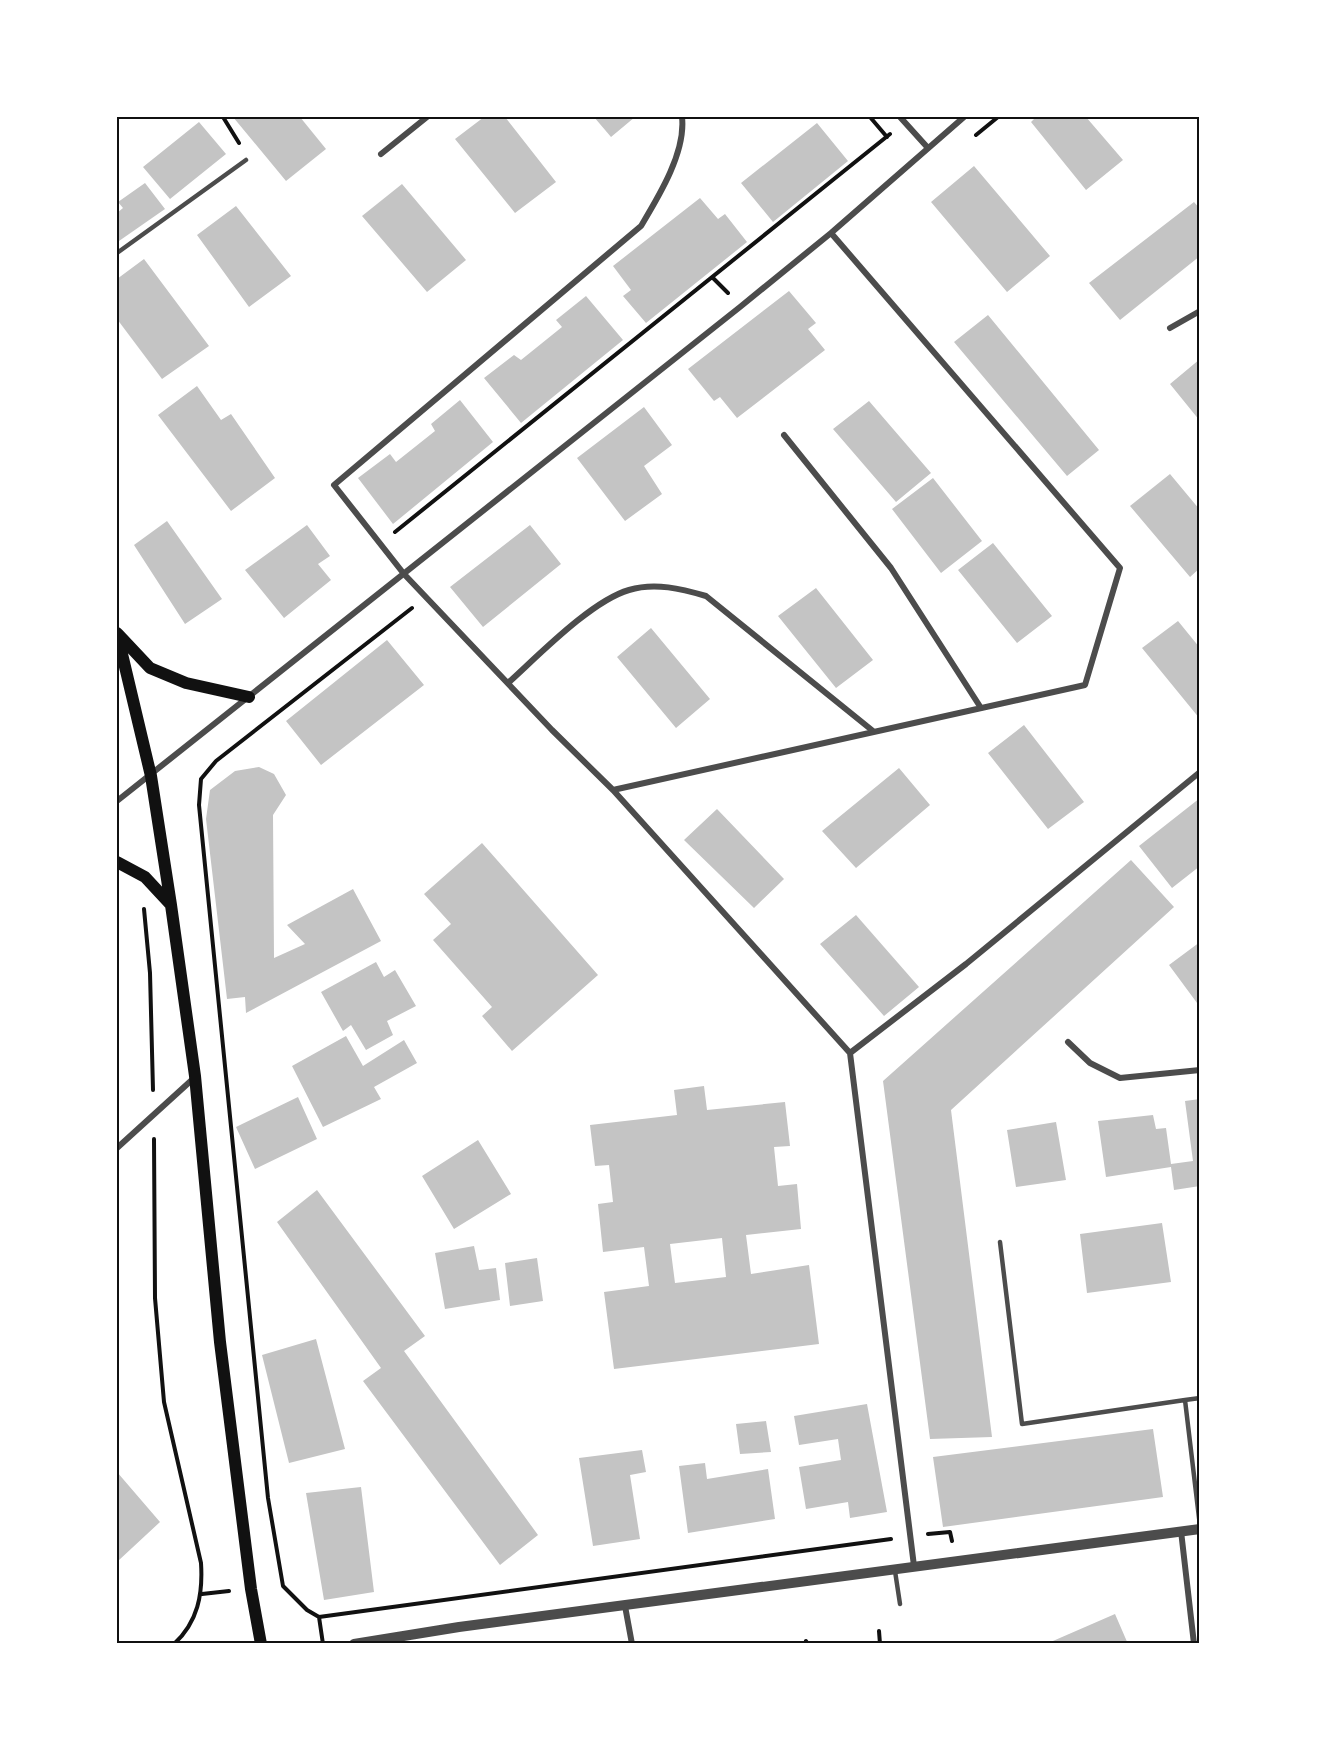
<svg xmlns="http://www.w3.org/2000/svg" width="1317" height="1761" font-family="'Work Sans',sans-serif">
  <style>
    .building { fill: #c4c4c4; fill-rule: evenodd }
    .lines { fill: none; stroke-linecap: round; stroke-linejoin: round }
    .path { stroke: #111; stroke-width: 4 }
    .service { stroke: #4c4c4c; stroke-width: 4.5 }
    .minor { stroke: #4c4c4c; stroke-width: 6 }
    .tertiary { stroke: #4c4c4c; stroke-width: 10 }
    .secondary { stroke: #111; stroke-width: 12 }
    .neatline { fill: none; stroke: #111; stroke-width: 2 }
  </style>
  <rect width="100%" height="100%" fill="#fff"/>
  <!-- building -->
  <path class="building" d="M233,117h67l26,32 -40,32z
    M484,117h21l51,65 -41,31 -60,-74z
    M594,117h41l-24,20z
    M1036,117h50l37,43 -37,30 -55,-68z
    M199,122l27,32 -56,45 -27,-32z
    M817,123l31,38 -75,61 -32,-39z
    M974,166l76,90 -43,36 -76,-90z
    M145,183l20,26 -46,32 -2,-28 6,-5 -5,-6z
    M402,184l64,76 -39,32 -65,-76z
    M700,198l18,21 7,-5 22,28 -101,81 -23,-27 8,-6 -18,-24z
    M1194,202l6,7v47l-80,64 -31,-37z
    M236,206l55,70 -42,31 -52,-72z
    M144,259l65,87 -47,33 -45,-60v-40z
    M789,291l27,32 -8,6 17,21 -88,68 -17,-21 -6,4 -26,-32z
    M586,296l37,44 -102,83 -37,-45 30,-23 7,5 41,-33 -6,-7z
    M988,315l111,135 -32,26 -113,-134z
    M1200,359v62l-30,-37z
    M197,386l24,34 10,-6 44,64 -44,33 -73,-96z
    M460,400l33,42 -100,82 -35,-46 32,-24 6,8 39,-31 -4,-7z
    M869,401l62,72 -35,29 -63,-73z
    M644,407l28,38 -28,21 18,28 -37,27 -48,-63z
    M1170,474l30,36v58l-10,9 -60,-71z
    M933,478l49,63 -41,32 -49,-64z
    M167,521l55,78 -37,25 -51,-79z
    M307,525l23,31 -12,8 13,16 -47,38 -39,-48z
    M530,525l31,39 -78,63 -33,-40z
    M993,543l59,73 -35,27 -59,-73z
    M816,588l57,72 -37,28 -58,-72z
    M1178,621l22,27v71l-58,-71z
    M651,628l59,71 -34,29 -59,-71z
    M387,640l37,45 -103,80 -35,-44z
    M1024,725l60,77 -36,27 -60,-76z
    M259,767l15,7 12,21 -13,20 1,143 31,-14 -18,-19 66,-36 28,52 -135,72 -1,-16 -18,2 -21,-180 4,-29 25,-19z
    M899,768l31,37 -74,63 -34,-37z
    M1200,798v68l-28,22 -33,-42z
    M717,809l67,70 -30,29 -70,-68z
    M482,843l116,132 -86,76 -30,-35 10,-9 -59,-67 18,-16 -27,-30z
    M1131,860l43,47 -223,203 41,327 -62,2 -47,-358z
    M856,915l63,72 -35,29 -64,-72z
    M1200,942v65l-31,-42z
    M376,962l8,15 11,-7 21,36 -29,15 6,14 -27,15 -15,-25 -8,6 -22,-39z
    M346,1036l17,30 41,-26 13,23 -43,24 7,12 -58,28 -31,-61z
    M704,1086l3,24 78,-8 5,44 -16,1 4,39 19,-2 4,45 -55,6 5,39 58,-9 10,79 -205,25 -10,-77 45,-6 -5,-39 -41,5 -5,-48 15,-2 -4,-37 -14,1 -5,-41 87,-10 -3,-25zM722,1238l4,39 -51,6 -5,-39z
    M298,1097l19,42 -62,30 -19,-42z
    M1200,1099v87l-26,4 -3,-23 -65,10 -8,-56 55,-6 3,14 10,-1 5,36 22,-3 -8,-60z
    M1056,1122l10,58 -50,7 -9,-57z
    M478,1140l33,54 -57,35 -32,-53z
    M317,1190l108,146 -21,15 134,184 -38,30 -137,-184 18,-13 -104,-146z
    M1162,1223l9,59 -84,11 -7,-59z
    M474,1246l5,24 17,-2 4,32 -55,9 -10,-56z
    M537,1258l6,43 -33,5 -5,-43z
    M316,1339l29,110 -56,14 -27,-108z
    M867,1404l20,108 -37,6 -2,-16 -42,7 -7,-42 42,-7 -3,-21 -39,6 -5,-29z
    M766,1421l5,31 -31,2 -4,-30z
    M1153,1429l10,68 -220,30 -10,-70z
    M642,1450l4,22 -16,3 10,64 -47,7 -14,-88z
    M705,1463l2,16 61,-10 7,50 -87,14 -9,-67z
    M117,1472l43,50 -42,39 -1,-1z
    M361,1487l13,105 -50,8 -18,-107z
    M1115,1614l13,30h-82z"/>
  <g class="lines">
    <!-- path -->
    <path class="path" d="M223,117l16,26
      M870,117l17,20
      M976,135l22,-18
      M713,278l15,15
      M395,532l495,-398
      M412,608l-196,153 -15,18 -2,26 69,693 15,88 24,24 12,7 572,-78
      M144,909l6,64 3,117
      M154,1139l1,159 9,104 37,161c2,31 -3,59 -27,81
      M928,1534l22,-2 2,9
      M202,1594l27,-3
      M319,1617l4,27
      M879,1631l1,13
      M806,1641l2,3"/>
    <!-- service -->
    <path class="service" d="M117,253l129,-93
      M1000,1242l22,182 163,-24
      M1200,1398l-15,2 15,126
      M895,1571l5,33"/>
    <!-- minor -->
    <path class="minor" d="M682,117c4,35 -23,79 -41,109l-307,259 70,89 148,156 61,60 237,263 64,513
      M900,117l28,31
      M381,154l46,-37
      M1170,328l30,-17
      M784,435l107,133 90,140
      M508,683c30,-27 83,-82 121,-93 26,-8 53,-1 77,6l167,135
      M613,790l472,-105 35,-117 -289,-335
      M117,801l623,-494 91,-74 133,-116
      M1068,1042l22,21 30,15 80,-8
      M850,1053l116,-89 234,-192
      M117,1148l77,-70
      M1181,1531l13,113
      M625,1606l7,38"/>
    <!-- tertiary -->
    <path class="tertiary" d="M354,1644l105,-17 741,-98"/>
    <!-- secondary -->
    <path class="secondary" d="M117,633l34,143 20,129 24,171 25,266 31,247 10,55
      M118,634l32,34 36,15 63,14
      M117,862l28,15 26,28"/>
  </g>
  <!-- border -->
  <rect width="1317" height="1761" fill="none" stroke="#ffffff" stroke-width="237"/>
  <rect x="118" y="118" width="1080" height="1524" class="neatline"/>
</svg>
